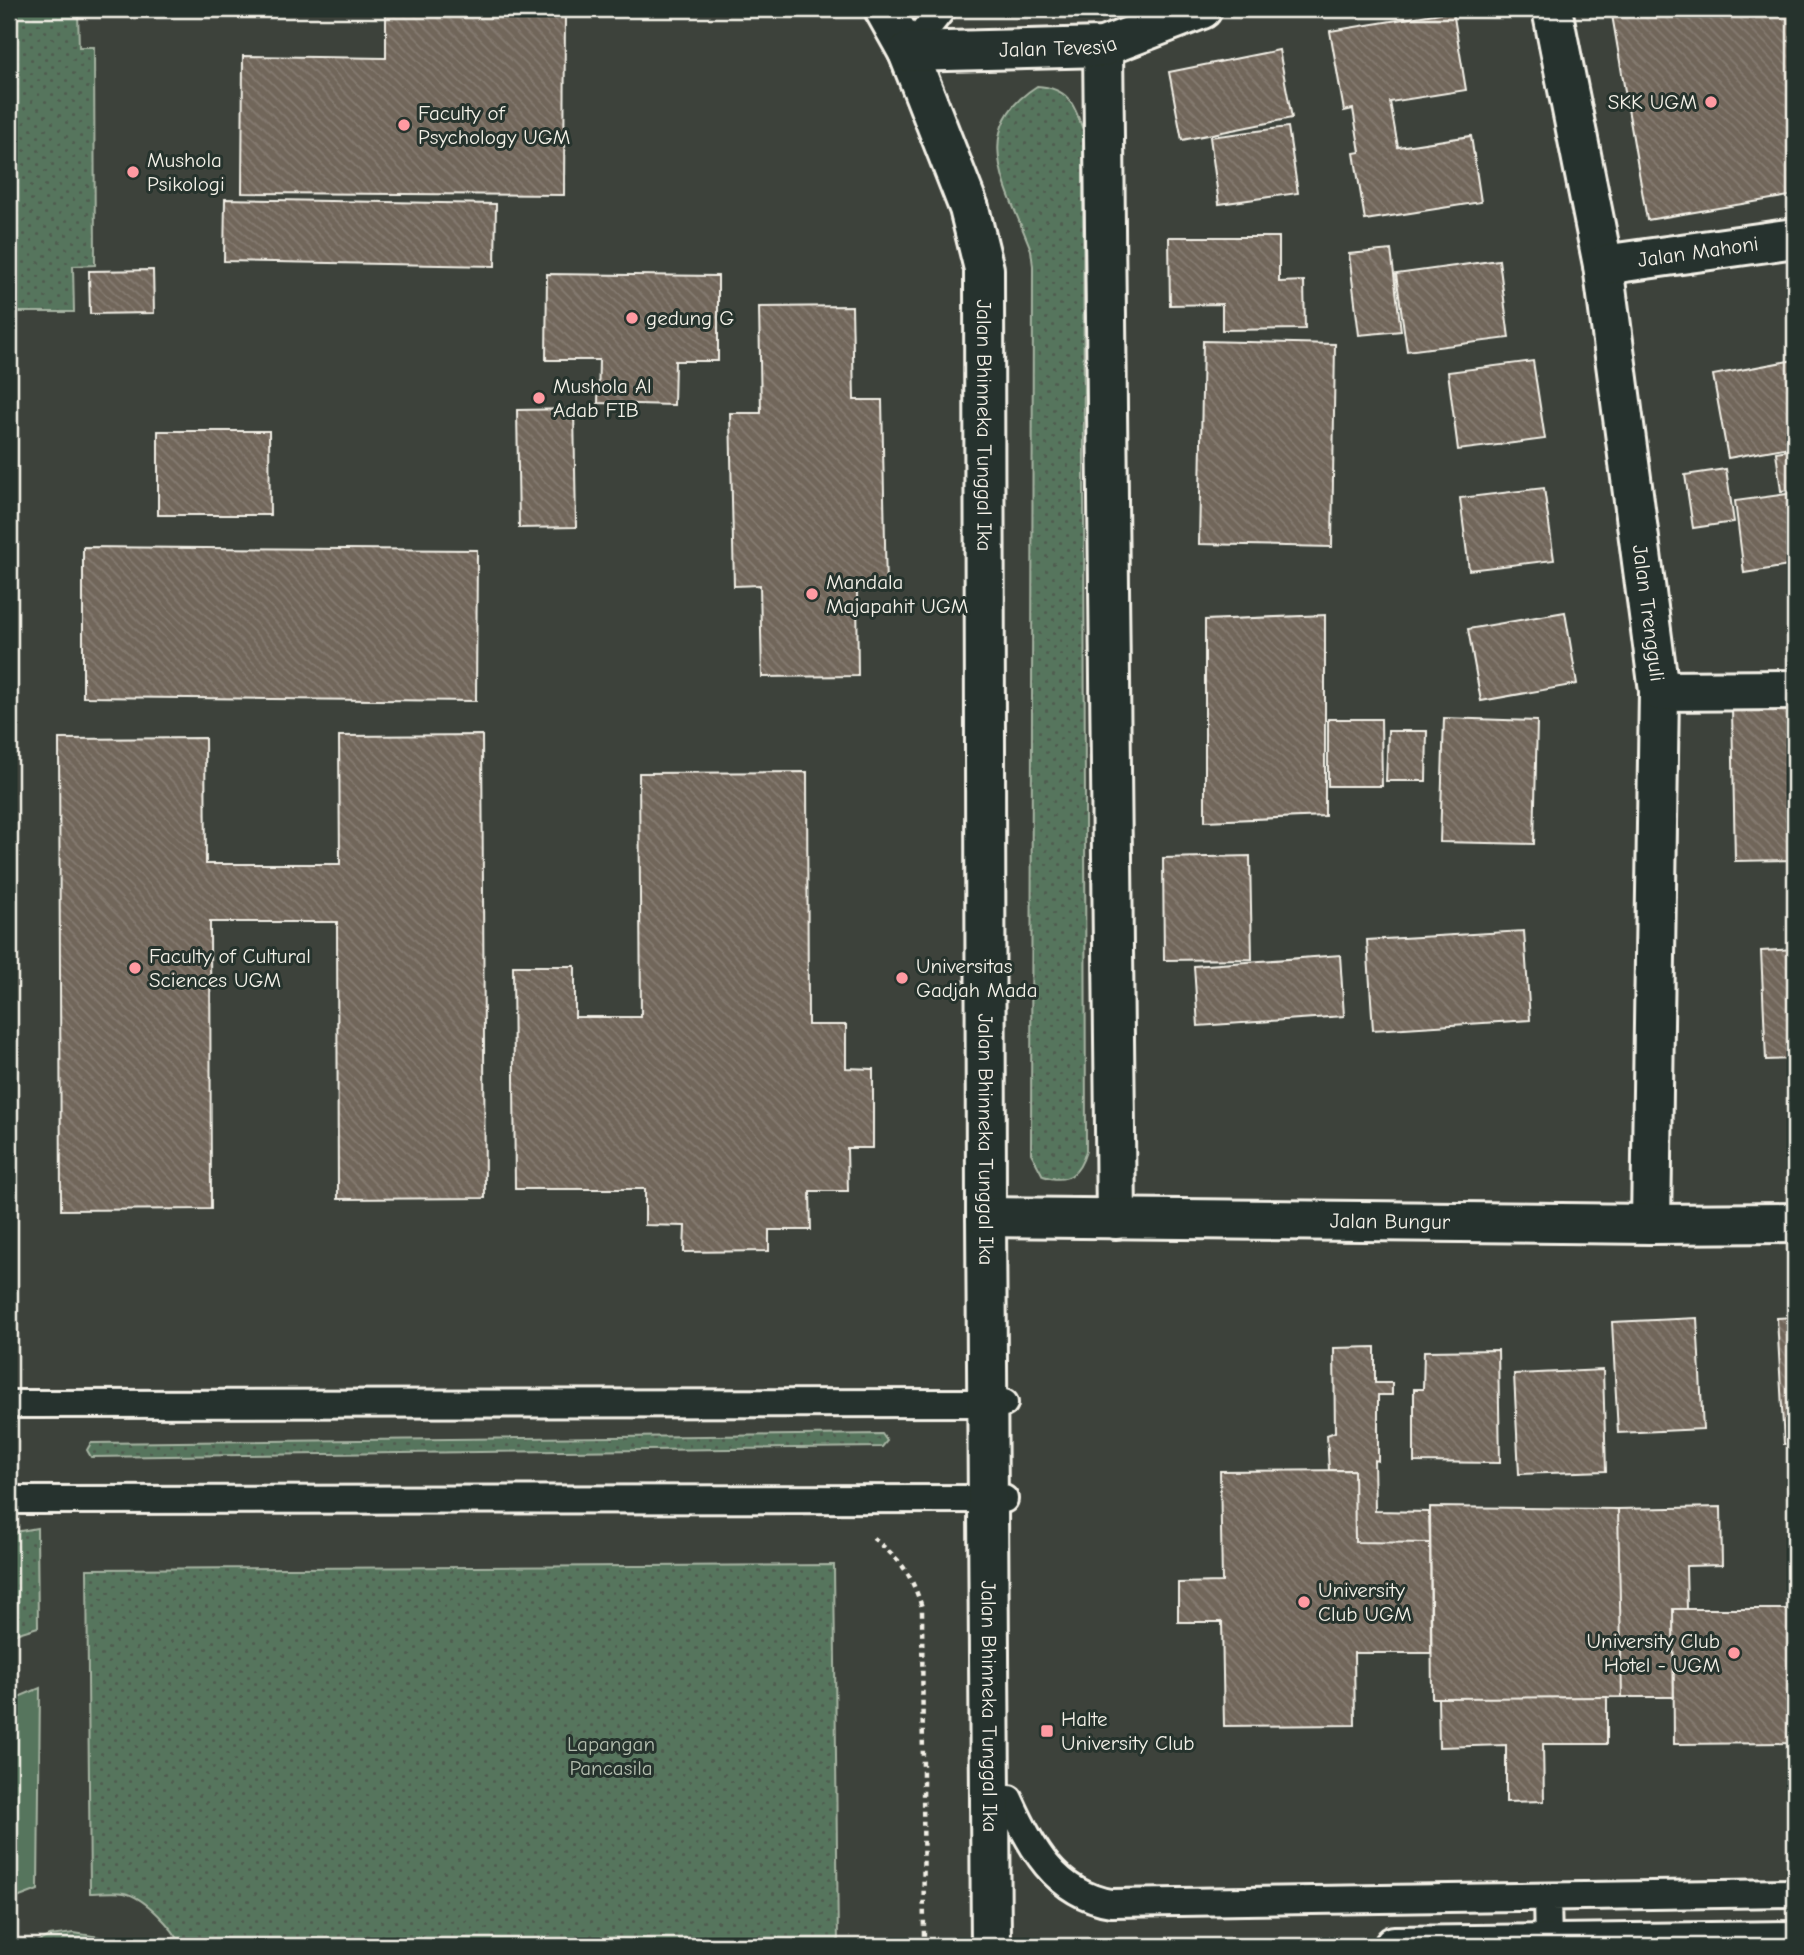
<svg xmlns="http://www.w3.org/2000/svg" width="1804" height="1955" font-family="'Comic Neue',sans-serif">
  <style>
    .built { fill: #3c423a }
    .green { fill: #57755d; stroke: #a6b3a2; stroke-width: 2 }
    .park { fill: url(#park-dots); stroke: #a6b3a2; stroke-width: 2 }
    .building { fill: url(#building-back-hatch); stroke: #f4f1e8; stroke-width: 2 }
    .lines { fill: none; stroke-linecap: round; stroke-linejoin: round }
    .lane-casing { stroke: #f4f1e8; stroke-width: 32 }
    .street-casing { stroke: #f4f1e8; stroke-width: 44 }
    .path { stroke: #f4f1e8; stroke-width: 4.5; stroke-dasharray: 5 5; stroke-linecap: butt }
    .lane { stroke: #26332d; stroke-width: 26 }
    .street { stroke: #26332d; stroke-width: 38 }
    .poi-dot { fill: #ff9aa2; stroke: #26332d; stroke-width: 2.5 }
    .labels { text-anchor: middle; stroke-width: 6; stroke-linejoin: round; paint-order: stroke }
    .street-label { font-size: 21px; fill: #f4f1e8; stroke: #26332d }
    .poi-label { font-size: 21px; fill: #f4f1e8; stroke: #26332d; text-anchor: start }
    .park-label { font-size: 21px; fill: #b5bfb0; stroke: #26332d }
  </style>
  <defs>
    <pattern id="park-dots" width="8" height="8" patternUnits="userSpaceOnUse" patternTransform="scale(1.75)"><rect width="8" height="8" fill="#57755d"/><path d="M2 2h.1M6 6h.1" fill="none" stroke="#4f5c50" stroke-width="1.8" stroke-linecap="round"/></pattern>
    <pattern id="building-back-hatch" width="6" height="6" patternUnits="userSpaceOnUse" patternTransform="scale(1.75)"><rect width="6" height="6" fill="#71665a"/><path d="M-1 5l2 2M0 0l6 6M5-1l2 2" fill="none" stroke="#867c72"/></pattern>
  </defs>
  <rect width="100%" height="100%" fill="#26332d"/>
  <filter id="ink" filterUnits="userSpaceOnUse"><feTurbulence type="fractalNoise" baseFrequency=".0143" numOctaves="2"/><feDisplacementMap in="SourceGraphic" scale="14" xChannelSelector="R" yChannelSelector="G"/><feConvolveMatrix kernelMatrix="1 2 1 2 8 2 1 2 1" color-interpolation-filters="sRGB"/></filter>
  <g filter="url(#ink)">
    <!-- built -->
    <path class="built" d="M9,9h1786v1937h-1786z"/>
    <!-- green -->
    <path class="green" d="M40,1688l-2,202 -29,11v-200z"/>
    <!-- park -->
    <path class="park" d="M9,9h73l-4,3 1,35h15l1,218 -22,1 1,46h-65z
      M1037,86c31,2 37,17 46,44l3,1021c-7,24 -18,33 -43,25l-12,-23 2,-887 -2,-16c-22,-59 -64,-120 6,-164z
      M882,1434l5,7 -5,6 -791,10 -4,-7 4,-7z
      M37,1528l1,99 -29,9v-103z
      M834,1565l4,381h-656c-9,-18 -37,-49 -58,-53 -10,-2 -23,0 -34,0l-3,-324z
      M74,1933l25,4 17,9h-88l21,-10z"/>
    <!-- building -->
    <path class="building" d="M386,9h179l-1,186 -322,-2 1,-137 143,2z
      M1611,9h184v186l-148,25z
      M1453,11l13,79 -76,12 8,45 73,-11 10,66 -116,18 -11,-67 6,-1 -7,-43 -9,2 -14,-80z
      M1279,50l13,68 -110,22 -13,-68z
      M1288,127l10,66 -79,11 -9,-67z
      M225,199l271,5 -1,62 -271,-5z
      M1169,237h110v45l25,-1 1,48 -83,1v-26l-52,1z
      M1391,250l10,81 -42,4 -10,-81z
      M1499,260l10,78 -102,13 -11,-77z
      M153,270l1,43 -64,1 -1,-43z
      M547,274l171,2v85h-43l-1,44 -76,-2 1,-43h-53z
      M852,306l2,94h28l4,190h-29l1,86 -96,1 -2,-92 -26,1 -4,-173h31l-2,-106z
      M1203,341l132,3 -3,203 -133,-3z
      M1794,360l1,86 -67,12 -15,-83z
      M1533,361l12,78 -87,11 -10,-78z
      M574,409l2,118 -57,1 -2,-118z
      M158,431h111l1,84h-112z
      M1795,449v40l-14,2 -5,-39z
      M1726,469l8,53 -41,6 -8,-53z
      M1544,488l10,72 -85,10 -9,-72z
      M1795,493v72l-51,8 -9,-72z
      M83,547l394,3 -1,151 -393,-4z
      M1565,612l12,72 -96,17 -13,-72z
      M1325,615v201l-120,5v-201z
      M1795,707v153l-60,1 -3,-152z
      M1444,718l93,3 -3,123 -94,-2z
      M1328,719h53l1,67h-54z
      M1388,731h39l-1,50h-40z
      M482,735l3,463 -147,1 -1,-277h-127l1,287 -150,1 -2,-471 146,-1 1,126h134l-1,-128z
      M807,772l1,253h38v43l27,1v79h-26l1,43h-38l1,39h-42v21l-85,1 1,-26 -40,-1v-36h-130l-2,-223h62v51h66l-2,-244z
      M1250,856l2,103 -88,1 -1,-102z
      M1524,931l6,89 -157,10 -6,-90z
      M1795,949v110l-29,1 -5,-109z
      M1340,955l4,61 -146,10 -4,-60z
      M1795,1317v127h-11l-7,-126z
      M1697,1318l6,111 -85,4 -6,-111z
      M1375,1347v36h17v12h-14v66l-4,-1 1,51 54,1 1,31 -75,-1 -1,-72h-25l-2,-35 8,-3 -1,-84z
      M1498,1350l2,113 -86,-1v-73h9l1,-38z
      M1603,1370l3,101 -87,3 -5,-100z
      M1354,1470l1,72 75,1 1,110h-77l1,72 -131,1 -2,-104h-44v-39l44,-1 -2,-111z
      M1430,1507l188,2 4,188 -190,1z
      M1721,1507l1,58 -36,1 1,43h-14l1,88h-52l-4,-188z
      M1673,1609h122v134l-121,1z
      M1607,1697v47h-64l1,57 -38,1v-57l-67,2 -1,-49z"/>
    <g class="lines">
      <!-- lane casing -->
      <g class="lane-casing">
        <path id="lane" d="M908,52l34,-43
          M9,1404l995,-1
          M9,1500l995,-1
          M1009,1799c21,47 46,95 102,104l684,-10
          M1547,1897l1,47"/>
      </g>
      <!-- street casing -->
      <g class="street-casing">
        <g id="street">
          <path id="s1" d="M884,9l24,43 61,156 15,61 2,948 5,729"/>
          <path id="s2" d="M1552,9l51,256 56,426 -8,533"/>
          <path d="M1103,47l13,1172"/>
          <path id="s3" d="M908,52l195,-5 99,-38"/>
          <path id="s4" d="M1603,265l192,-27"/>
          <path d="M1659,691l136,-1"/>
          <path id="s5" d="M986,1217l665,7 144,-1"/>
          <path d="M1394,1946l401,-5"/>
        </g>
      </g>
      <!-- path -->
      <path class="path" d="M873,1538c29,23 37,34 49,69l2,339"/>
      <!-- lane -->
      <use href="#lane" class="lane"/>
      <!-- street -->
      <use href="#street" class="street"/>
    </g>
  </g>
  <!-- markers -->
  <g class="poi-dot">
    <circle cx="1711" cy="102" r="7"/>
    <circle cx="404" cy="125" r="7"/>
    <circle cx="133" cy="172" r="7"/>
    <circle cx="632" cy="318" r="7"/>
    <circle cx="539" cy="398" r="7"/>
    <circle cx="812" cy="594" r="7"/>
    <circle cx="135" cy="968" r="7"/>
    <circle cx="902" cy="978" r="7"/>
    <circle cx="1304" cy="1602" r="7"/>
    <circle cx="1734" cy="1653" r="7"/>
    <rect x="1040" y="1724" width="14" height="14" rx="3.5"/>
  </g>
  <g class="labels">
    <!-- street labels -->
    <g class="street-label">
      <text dy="7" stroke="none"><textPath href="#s3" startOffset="150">Jalan Tevesia</textPath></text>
      <text dy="7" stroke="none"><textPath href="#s4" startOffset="96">Jalan Mahoni</textPath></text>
      <text dy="7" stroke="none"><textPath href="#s1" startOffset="436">Jalan Bhinneka Tunggal Ika</textPath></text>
      <text dy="7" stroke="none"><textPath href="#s2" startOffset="612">Jalan Trengguli</textPath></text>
      <text dy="7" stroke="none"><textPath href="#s1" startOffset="1150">Jalan Bhinneka Tunggal Ika</textPath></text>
      <text dy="7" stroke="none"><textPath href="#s5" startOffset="404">Jalan Bungur</textPath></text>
      <text dy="7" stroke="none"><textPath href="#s1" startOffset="1717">Jalan Bhinneka Tunggal Ika</textPath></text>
    </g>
    <!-- poi labels -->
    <g class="poi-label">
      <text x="1697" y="109" text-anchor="end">SKK UGM</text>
      <text x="418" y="120">Faculty of<tspan x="418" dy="24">Psychology UGM</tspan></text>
      <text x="147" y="167">Mushola<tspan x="147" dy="24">Psikologi</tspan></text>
      <text x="646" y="325">gedung G</text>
      <text x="553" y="393">Mushola Al<tspan x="553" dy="24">Adab FIB</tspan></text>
      <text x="826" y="589">Mandala<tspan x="826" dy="24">Majapahit UGM</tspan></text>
      <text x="149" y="963">Faculty of Cultural<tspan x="149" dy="24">Sciences UGM</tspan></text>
      <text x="916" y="973">Universitas<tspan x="916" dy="24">Gadjah Mada</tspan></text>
      <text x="1318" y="1597">University<tspan x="1318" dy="24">Club UGM</tspan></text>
      <text x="1720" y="1648" text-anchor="end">University Club<tspan x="1720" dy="24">Hotel - UGM</tspan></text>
      <text x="1061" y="1726">Halte<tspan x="1061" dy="24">University Club</tspan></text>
    </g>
    <!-- park labels -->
    <g class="park-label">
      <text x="611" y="1751">Lapangan<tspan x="611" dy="24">Pancasila</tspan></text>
    </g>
  </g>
  <!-- margin -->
  <rect width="1804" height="1955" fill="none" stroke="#26332d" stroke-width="35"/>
  <rect x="18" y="18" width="1769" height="1920" fill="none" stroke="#f4f1e8" stroke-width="2.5" filter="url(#ink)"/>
</svg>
